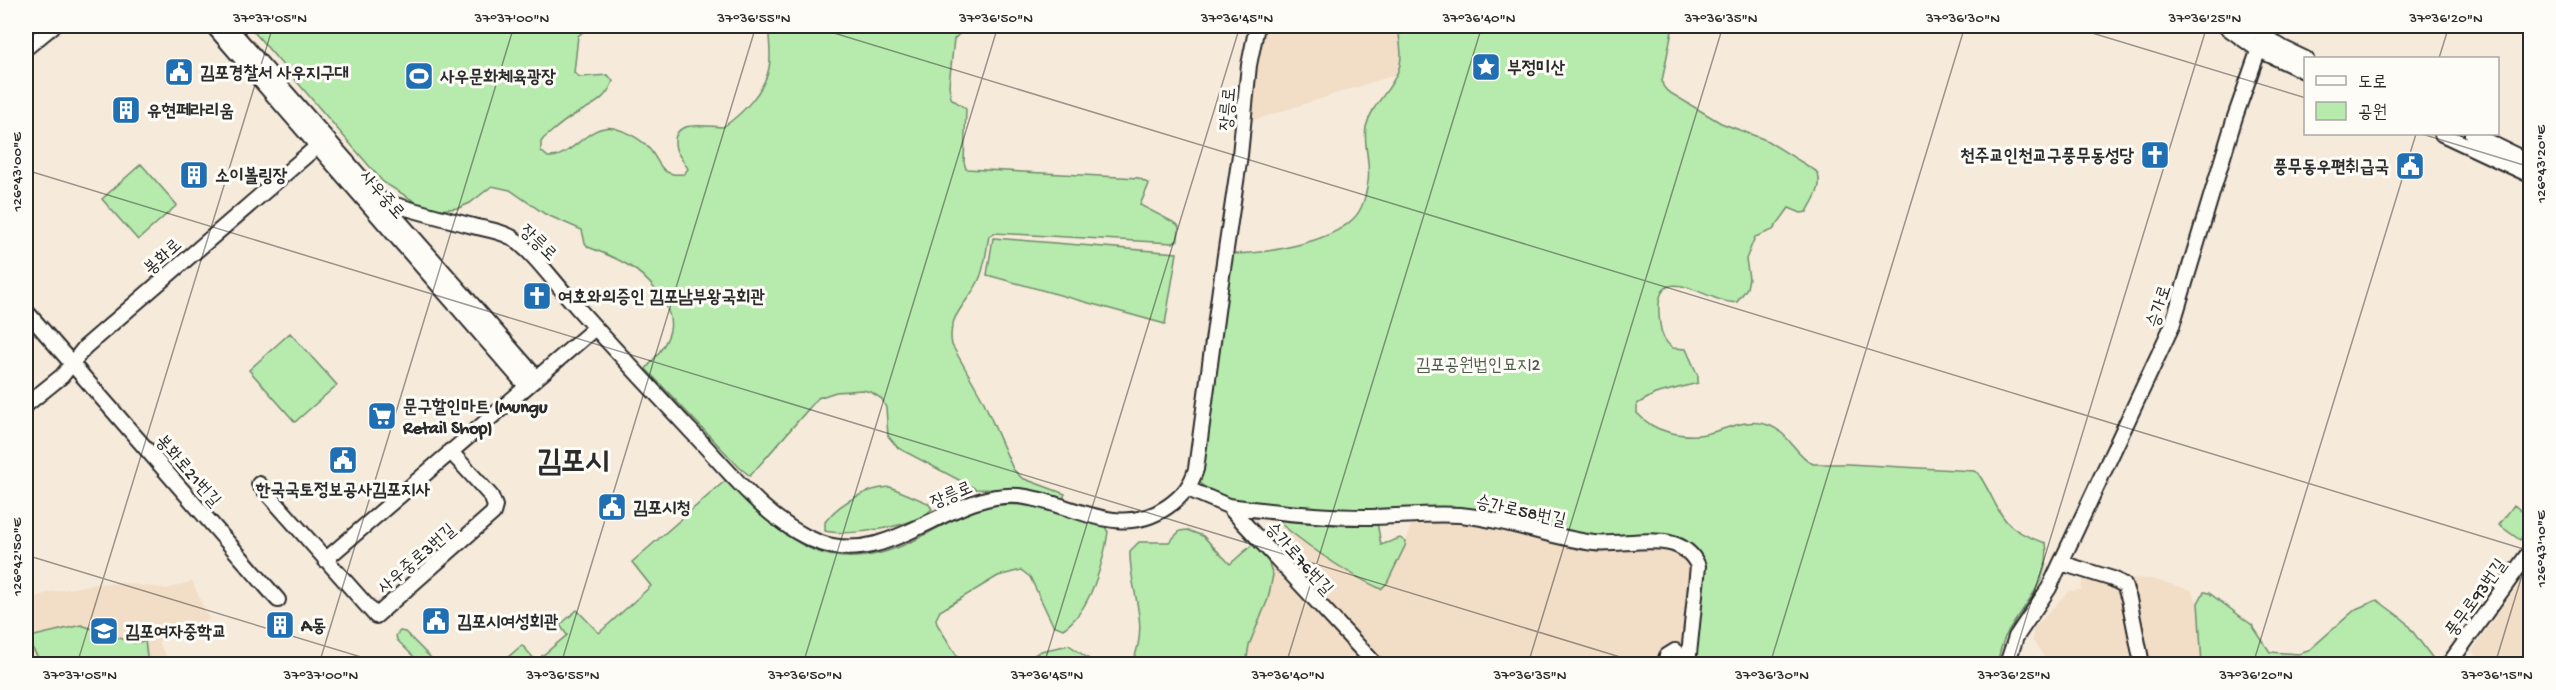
<svg xmlns="http://www.w3.org/2000/svg" width="2556" height="690" font-family="'Gochi Hand','Poor Story',sans-serif">
  <style>
    .built { fill: #f2ddc6 }
    .green { fill: #b6ebad; stroke: #708b6c; stroke-width: 1.5 }
    .lines { fill: none; stroke-linecap: round; stroke-linejoin: round }
    .minor-casing { stroke: #2b2b2b; stroke-width: 18 }
    .minor { stroke: #fdfcf7; stroke-width: 14 }
    .ticks { fill: none; stroke: #2b2b2b; stroke-width: 1.5; stroke-opacity: 0.45 }
    .labels { text-anchor: middle; stroke-width: 6; stroke-linejoin: round; paint-order: stroke }
    .poi-label { font-size: 18px; font-weight: bold; fill: #2b2b2b; stroke: #fdfcf7; text-anchor: start }
    .street-label { font-size: 18px; fill: #2b2b2b; stroke: #fdfcf7 }
    .park-label { font-size: 18px; fill: #4e5b4c; stroke: #fdfcf7 }
    .town-label { font-size: 30px; font-weight: bold; fill: #2b2b2b; stroke: #fdfcf7 }
    .neatline { fill: none; stroke: #2b2b2b; stroke-width: 2 }
    .ticks-label { font-size: 15px; text-anchor: middle; fill: #2b2b2b }
  </style>
  <rect width="100%" height="100%" fill="#f6eada"/>
  <filter id="ink" filterUnits="userSpaceOnUse"><feTurbulence type="fractalNoise" baseFrequency=".0167" numOctaves="2"/><feDisplacementMap in="SourceGraphic" scale="12" xChannelSelector="R" yChannelSelector="G"/><feConvolveMatrix kernelMatrix="1 2 1 2 8 2 1 2 1" color-interpolation-filters="sRGB"/></filter>
  <g filter="url(#ink)">
    <!-- built -->
    <path class="built" d="M1262,26h136l3,34 -2,9 -2,5 -149,48 5,-52z
      M1413,519h39l154,30 62,-1 15,6 7,11 1,17 -7,82h-438l3,-19 23,-58 -1,-22 -14,-18 24,-23 55,40 45,25 24,-43z
      M2530,568v96h-40l-13,-6 -5,-7z
      M2084,573l31,9 16,-4 21,1 39,11 7,13 4,61h-153l-16,-23v-12l36,-38 12,-1z
      M192,581l17,39 -51,22 13,22h-145v-64l21,-7 48,-9 29,-1 43,6z"/>
    <!-- green -->
    <path class="green" d="M249,26h341l-12,10 -4,37 6,4 28,-2 5,6c-8,22 -25,25 -42,36 -10,6 -18,14 -27,21l-3,4v9l7,6c23,2 40,-34 66,-29 11,3 25,10 33,18 14,15 11,31 37,28l4,-5c-3,-7 -10,-13 -12,-20 -8,-32 31,-22 47,-22 19,-13 41,-35 46,-59 3,-14 -1,-28 0,-42h199l-14,13 -5,46 2,13 15,11 -2,53 2,7 173,9 10,6 -9,21 37,19 2,3 -1,13 -5,3 -179,-10 -5,3c-3,15 -4,33 -11,46 -11,22 -32,35 -26,63l31,55 30,69 9,9 43,16 -2,5 -44,-9 -43,-1 -78,-41 -10,-12 -2,-28 -4,-9 -11,-7 -9,-2 -26,2 -18,6 -68,78 -11,-9 -93,-98c9,-12 21,-24 24,-39 5,-24 -24,-55 -44,-66 -12,-7 -25,-12 -38,-17l-3,-4 -3,-13 -37,-16 -35,-24 -18,-4 -22,17 -11,5 -21,2 -13,-2 -42,-26z
      M1398,26h275l-11,55 1,5 4,5 54,32 45,17 50,31c9,14 -3,29 -9,41l-6,1 -12,-5 -16,22 -18,7 -9,22 3,19 -2,10 -10,14c-24,6 -88,-54 -77,22 1,10 4,18 13,24l13,1 12,27v7l-43,11 -18,10v9c8,9 19,16 31,19 12,3 24,5 37,2 20,-4 43,-17 63,-9 21,7 26,29 45,39h35l126,7 4,2c25,38 18,55 68,70 6,37 -25,65 -41,94 -4,9 -6,18 -8,27h-303l7,-102c-13,-42 -66,-19 -97,-23 -53,-7 -104,-26 -157,-31 -25,-3 -49,2 -73,3 -32,1 -65,-1 -96,-5 -19,-2 -72,-6 -79,-26l32,-226c33,0 98,-11 122,-35 10,-9 13,-25 15,-37 3,-19 -5,-38 -2,-55 5,-22 25,-36 32,-56 6,-14 1,-31 0,-45z
      M141,164l36,41 -39,35 -36,-41z
      M993,238l184,15 -12,71 -178,-49z
      M290,333l47,52 -42,37 -46,-52z
      M726,480c62,63 103,103 193,58 25,-13 51,-30 80,-33 36,-4 72,12 106,22l3,5c-4,29 -18,80 -45,97l-10,-4 -23,-48 -9,-7 -23,6 -58,35 -4,8 1,5 25,40h-462l22,-19 14,16 31,-26 -7,-10 17,-15 22,23 52,-47 -19,-24z
      M890,487l38,16 4,6c-18,18 -83,28 -107,22v-9c14,-19 42,-34 65,-35z
      M2514,505l16,13v7l-10,15 -21,-15z
      M1281,517l96,5 4,23 19,-7 6,4 -1,4 -18,37 -6,6c-36,-16 -69,-40 -100,-65l-2,-5z
      M1187,530l16,6 27,28 23,-20 14,14 6,17 -5,24 -19,46 -3,19h-114c19,-43 -3,-72 -2,-113l9,-9h30l11,-11z
      M2204,592l5,1 43,32 18,27 29,2 9,-3 48,-42 21,-9 27,20 33,44h-235l-4,-61z
      M81,625l53,18 11,-2 3,23h-106l-16,-26z
      M400,631l5,1 32,32h-16l-24,-24 -1,-5z
      M1069,645l27,19h-77l22,-13z"/>
    <g class="lines">
      <!-- minor casing -->
      <g class="minor-casing">
        <path id="minor" d="M213,26l313,360
          M228,26l308,351
          M2225,26l32,23 49,23
          M2248,26l35,22 23,11
          M26,48l27,-22
          M2442,134l88,41
          M2472,134l58,28
          M382,201c30,9 60,17 91,25 12,3 27,5 38,11 21,13 46,49 64,68 37,42 76,83 114,124 38,39 77,93 129,113 74,28 135,-57 208,-45 49,8 94,42 141,10 15,-10 24,-21 29,-38l24,-180 20,-134 9,-90 8,-39
          M26,311l252,289
          M26,405l36,-29 23,-29 237,-205
          M259,484l117,132 117,-103 2,-7 -4,-10 -41,-45
          M1188,489l40,17 147,158
          M1228,506c45,6 90,11 136,11 32,0 64,-4 96,-2 46,4 89,22 134,28 32,4 87,-17 104,23l-10,98
          M325,560l270,-232
          M2061,563l52,16 11,6 5,14 13,65
          M1664,664l3,-8 8,-5 13,13
          M2007,664l9,-27 33,-49 123,-262 63,-209 32,-91
          M2449,664l81,-113"/>
      </g>
      <!-- minor -->
      <use href="#minor" class="minor"/>
    </g>
  </g>
  <!-- ticks -->
  <path class="ticks" d="M811,26l1719,525M2069,26l237,72M26,43l5,-17M2439,58l10,-32M2422,134l108,33M26,170l1617,494M26,555l358,109M77,664l196,-638M319,664l195,-638M561,664l195,-638M803,664l195,-638M1044,664l196,-638M1286,664l196,-638M1528,664l195,-638M1770,664l195,-638M2012,664l195,-638M2253,664l163,-530M2495,664l35,-115"/>
  <!-- icons -->
  <defs>
    <g id="sight-square" transform="scale(1.5)"><rect x="-9" y="-9" width="18" height="18" rx="4" fill="#1f6fb2" stroke="#fdfcf7"/><path d="M0-6L1.8-2.2L6-1.7L2.9 1.2L3.7 5.4L0 3.3L-3.7 5.4L-2.9 1.2L-6-1.7L-1.8-2.2Z" fill="#fff"/></g>
    <g id="civic-square" transform="scale(1.5)"><rect x="-9" y="-9" width="18" height="18" rx="4" fill="#1f6fb2" stroke="#fdfcf7"/><path d="M-.6-6.5H3V-4.5H.6V-3L4-1V1h2V6H-6V1h2V-1L-.6-3ZM-1.2 2.5V6h2.4V2.5Z" fill="#fff"/></g>
    <g id="stadium-square" transform="scale(1.5)"><rect x="-9" y="-9" width="18" height="18" rx="4" fill="#1f6fb2" stroke="#fdfcf7"/><path d="M0-5a6.5 5 0 1 0 0 10a6.5 5 0 1 0 0-10ZM-3.5-1.8h7v3.6h-7Z" fill="#fff"/></g>
    <g id="building-square" transform="scale(1.5)"><rect x="-9" y="-9" width="18" height="18" rx="4" fill="#1f6fb2" stroke="#fdfcf7"/><path d="M-4-6H4V6H1V3H-1V6H-4ZM-2.5-4.3h1.7v1.8h-1.7ZM.8-4.3h1.7v1.8H.8ZM-2.5-1h1.7V.8h-1.7ZM.8-1h1.7V.8H.8Z" fill="#fff"/></g>
    <g id="church-square" transform="scale(1.5)"><rect x="-9" y="-9" width="18" height="18" rx="4" fill="#1f6fb2" stroke="#fdfcf7"/><path d="M-1.2-6h2.4v3.5h3.3v2.4h-3.3V6h-2.4V-.1h-3.3v-2.4h3.3Z" fill="#fff"/></g>
    <g id="supermarket-square" transform="scale(1.5)"><rect x="-9" y="-9" width="18" height="18" rx="4" fill="#1f6fb2" stroke="#fdfcf7"/><path d="M-6-5.5h2.5l.6 2H6L4.5 2H-2.5L-4.4-4H-6ZM-1.5 3.2a1.3 1.3 0 1 0 .1 0ZM3 3.2a1.3 1.3 0 1 0 .1 0Z" fill="#fff"/></g>
    <g id="school-square" transform="scale(1.5)"><rect x="-9" y="-9" width="18" height="18" rx="4" fill="#1f6fb2" stroke="#fdfcf7"/><path d="M0-5L7-2L0 1L-7-2ZM-4 1L0 2.5L4 1V4Q0 6-4 4Z" fill="#fff"/></g>
  </defs>
  <g fill-rule="evenodd">
    <use href="#sight-square" x="1486" y="67"/>
    <use href="#civic-square" x="179" y="72"/>
    <use href="#stadium-square" x="419" y="76"/>
    <use href="#building-square" x="126" y="110"/>
    <use href="#church-square" x="2155" y="155"/>
    <use href="#civic-square" x="2410" y="166"/>
    <use href="#building-square" x="194" y="175"/>
    <use href="#church-square" x="537" y="296"/>
    <use href="#supermarket-square" x="382" y="416"/>
    <use href="#civic-square" x="343" y="460"/>
    <use href="#civic-square" x="612" y="507"/>
    <use href="#civic-square" x="436" y="621"/>
    <use href="#building-square" x="280" y="625"/>
    <use href="#school-square" x="104" y="631"/>
  </g>
  <g class="labels">
    <!-- poi labels -->
    <g class="poi-label">
      <text x="1507" y="73">부정미산</text>
      <text x="200" y="78">김포경찰서 사우지구대</text>
      <text x="440" y="82">사우문화체육광장</text>
      <text x="147" y="116">유현페라리움</text>
      <text x="2134" y="161" text-anchor="end">천주교인천교구풍무동성당</text>
      <text x="2389" y="172" text-anchor="end">풍무동우편취급국</text>
      <text x="215" y="181">소이볼링장</text>
      <text x="558" y="302">여호와의증인 김포남부왕국회관</text>
      <text x="403" y="412">문구할인마트 (Mungu<tspan x="403" dy="21">Retail Shop)</tspan></text>
      <text x="343" y="495" text-anchor="middle">한국국토정보공사김포지사</text>
      <text x="633" y="513">김포시청</text>
      <text x="457" y="627">김포시여성회관</text>
      <text x="301" y="631">A동</text>
      <text x="125" y="637">김포여자중학교</text>
    </g>
    <!-- street labels -->
    <g class="street-label">
      <text transform="translate(1227 109) rotate(-85)" y="6">장릉로</text>
      <text transform="translate(383 194) rotate(49)" y="6">사우중로</text>
      <text transform="translate(539 242) rotate(44)" y="6">장릉로</text>
      <text transform="translate(162 256) rotate(-42)" y="6">봉화로</text>
      <text transform="translate(2158 306) rotate(-72)" y="6">승가로</text>
      <text transform="translate(189 470) rotate(49)" y="6">봉화로21번길</text>
      <text transform="translate(951 494) rotate(-23)" y="6">장릉로</text>
      <text transform="translate(1521 510) rotate(12)" y="6">승가로58번길</text>
      <text transform="translate(416 558) rotate(-41)" y="6">사우중로3번길</text>
      <text transform="translate(1300 558) rotate(48)" y="6">승가로76번길</text>
      <text transform="translate(2475 597) rotate(-54)" y="6">풍무로93번길</text>
    </g>
    <!-- park labels -->
    <g class="park-label">
      <text x="1478" y="370">김포공원법인묘지2</text>
    </g>
    <!-- town labels -->
    <g class="town-label">
      <text x="573" y="470">김포시</text>
    </g>
  </g>
  <!-- margin -->
  <rect width="2556" height="690" fill="none" stroke="#fdfcf7" stroke-width="66"/>
  <!-- legend -->
  <rect x="2304" y="57" width="195" height="78" fill="#fdfcf7" stroke="#a9a8a5" stroke-width="1.5"/>
  <rect x="2316" y="76" width="30" height="9" fill="#fdfcf7" stroke="#a9a8a5" stroke-width="1.5"/>
  <text x="2358" y="87" font-size="18" fill="#2b2b2b">도로</text>
  <rect x="2316" y="102" width="30" height="18" fill="#b6ebad" stroke="#a9a8a5" stroke-width="1.5"/>
  <text x="2358" y="117" font-size="18" fill="#2b2b2b">공원</text>
  <rect x="33" y="33" width="2490" height="624" class="neatline"/>
  <g class="ticks-label">
    <text x="270" y="22">37°37'05"N</text>
    <text x="512" y="22">37°37'00"N</text>
    <text x="754" y="22">37°36'55"N</text>
    <text x="996" y="22">37°36'50"N</text>
    <text x="1237" y="22">37°36'45"N</text>
    <text x="1479" y="22">37°36'40"N</text>
    <text x="1721" y="22">37°36'35"N</text>
    <text x="1963" y="22">37°36'30"N</text>
    <text x="2205" y="22">37°36'25"N</text>
    <text x="2446" y="22">37°36'20"N</text>
    <text transform="translate(2540 164) rotate(-90)" y="5">126°43'20"E</text>
    <text transform="translate(16 172) rotate(-90)" y="5">126°43'00"E</text>
    <text transform="translate(2540 549) rotate(-90)" y="5">126°43'10"E</text>
    <text transform="translate(16 557) rotate(-90)" y="5">126°42'50"E</text>
    <text x="80" y="679">37°37'05"N</text>
    <text x="321" y="679">37°37'00"N</text>
    <text x="563" y="679">37°36'55"N</text>
    <text x="805" y="679">37°36'50"N</text>
    <text x="1047" y="679">37°36'45"N</text>
    <text x="1288" y="679">37°36'40"N</text>
    <text x="1530" y="679">37°36'35"N</text>
    <text x="1772" y="679">37°36'30"N</text>
    <text x="2014" y="679">37°36'25"N</text>
    <text x="2256" y="679">37°36'20"N</text>
    <text x="2497" y="679">37°36'15"N</text>
  </g>
</svg>
